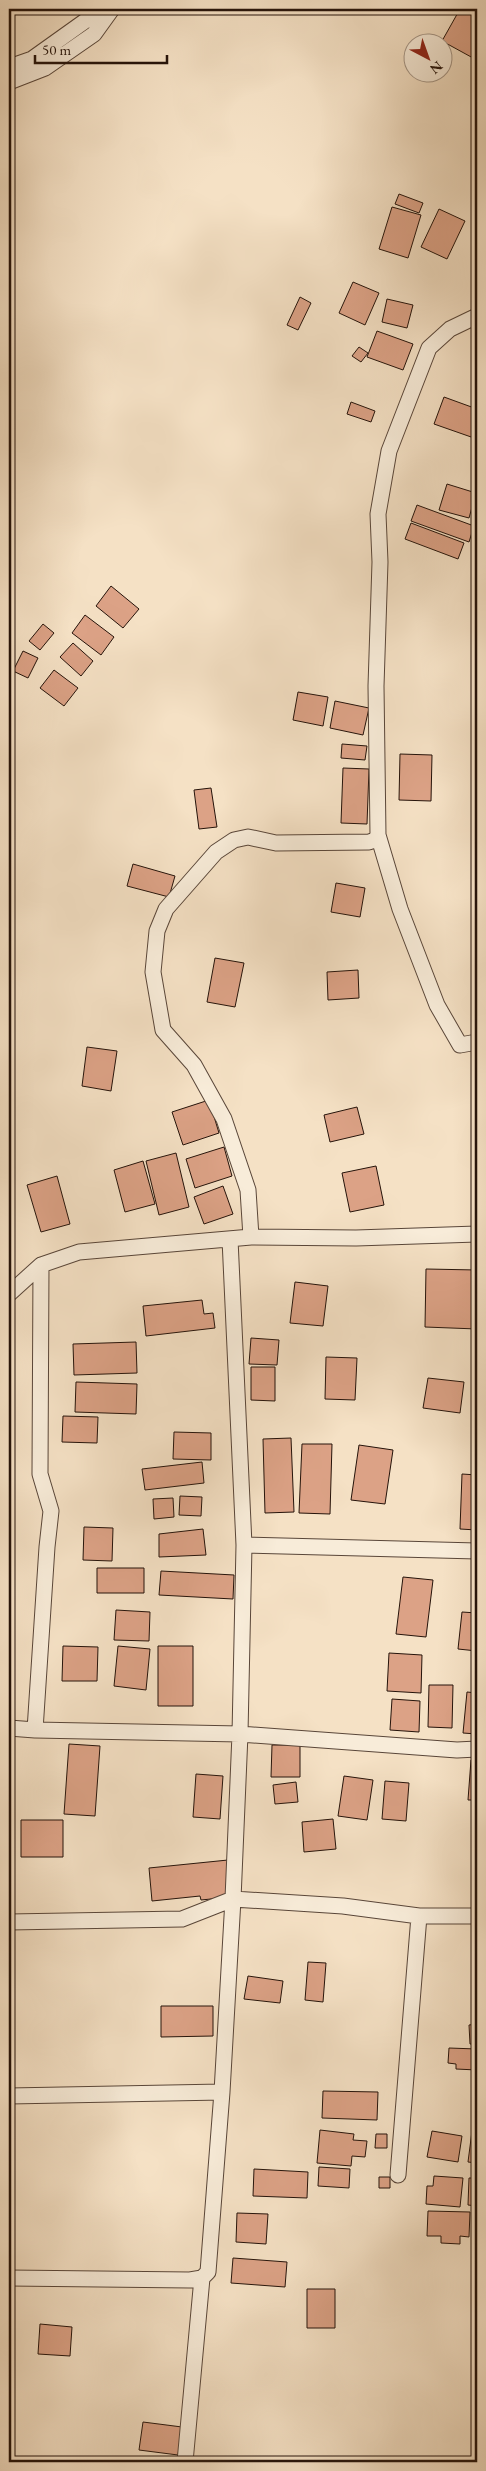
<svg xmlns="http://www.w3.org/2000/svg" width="486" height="2471" font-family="'EB Garamond',serif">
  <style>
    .building { fill: #dca286; stroke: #25130a }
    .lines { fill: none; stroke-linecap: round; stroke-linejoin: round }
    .minor-casing { stroke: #594639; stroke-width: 17 }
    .minor { stroke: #f8ecd9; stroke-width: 15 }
  </style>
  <rect width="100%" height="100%" fill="#f5e1c5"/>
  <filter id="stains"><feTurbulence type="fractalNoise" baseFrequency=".004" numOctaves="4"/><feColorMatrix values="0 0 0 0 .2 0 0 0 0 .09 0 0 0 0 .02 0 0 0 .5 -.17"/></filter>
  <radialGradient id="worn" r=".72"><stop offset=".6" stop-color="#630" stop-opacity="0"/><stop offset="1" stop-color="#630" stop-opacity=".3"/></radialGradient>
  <!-- building -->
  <path class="building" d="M460,9h17v42l-4,7 -31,-17z
    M399,194l24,9 -4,10 -24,-9z
    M392,207l29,8 -13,43 -29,-9z
    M439,209l26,12 -18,38 -26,-12z
    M353,282l26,11 -14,32 -26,-12z
    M300,297l11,6 -13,27 -11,-5z
    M387,299l26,6 -6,23 -25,-6z
    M377,331l36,13 -10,26 -36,-13z
    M359,347l9,6 -7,9 -9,-6z
    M444,397l33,12v20l-3,9 -40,-14z
    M351,402l24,9 -4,11 -24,-8z
    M447,484l29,9 -7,25 -30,-8z
    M417,505l57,21 -5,16 -58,-21z
    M411,523l53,20 -6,16 -53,-20z
    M111,586l28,23 -16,19 -27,-22z
    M85,615l29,22 -13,18 -29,-22z
    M43,624l11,9 -14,17 -11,-9z
    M73,643l20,18 -12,15 -21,-19z
    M23,651l15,7 -10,20 -15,-7z
    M54,670l24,18 -14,18 -24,-18z
    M298,692l30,5 -5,29 -30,-6z
    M335,701l34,7 -6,27 -33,-7z
    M342,744l25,2 -2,14 -24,-2z
    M400,754l32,1 -1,46 -32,-1z
    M343,768l26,1 -2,55 -26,-1z
    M211,788l6,39 -18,2 -5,-39z
    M133,864l42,12 -6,21 -42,-11z
    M336,883l29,5 -5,29 -29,-5z
    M215,958l29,5 -9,44 -28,-5z
    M358,970l1,28 -31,2 -1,-28z
    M87,1047l30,4 -6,40 -29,-5z
    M209,1100l10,33 -36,12 -11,-33z
    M357,1107l7,27 -34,8 -6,-27z
    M224,1147l8,29 -37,12 -9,-29z
    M176,1153l13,54 -30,8 -13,-54z
    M143,1161l12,43 -30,8 -11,-42z
    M376,1166l8,39 -34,7 -8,-39z
    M57,1176l13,48 -29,8 -14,-47z
    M223,1186l10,28 -29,10 -10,-27z
    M426,1269l51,1v59l-52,-2z
    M295,1282l33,4 -5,40 -33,-3z
    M202,1300l2,14 9,-1 2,15 -69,8 -3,-30z
    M251,1338l28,2 -2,25 -28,-1z
    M136,1342l1,31 -63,2 -1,-31z
    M326,1357l31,1 -2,42 -30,-1z
    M251,1367h24v34l-24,-1z
    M428,1378l36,4 -4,31 -37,-5z
    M76,1382l61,2 -1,30 -61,-2z
    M63,1416l35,1 -1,26 -35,-1z
    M174,1432l37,1v27l-38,-1z
    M291,1438l3,74 -29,1 -2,-74z
    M302,1444h30l-2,70 -31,-1z
    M359,1445l34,5 -8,54 -34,-4z
    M202,1462l2,21 -59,7 -3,-21z
    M462,1474l15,1v55l-17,-1z
    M180,1496l22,1 -1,19 -22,-1z
    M173,1498l1,19 -20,2 -1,-20z
    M84,1527l29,1 -1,33 -29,-1z
    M203,1529l3,26 -47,2v-23z
    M97,1568h47v25h-47z
    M161,1571l73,4 -1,24 -74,-4z
    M403,1577l30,3 -7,57 -30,-3z
    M116,1610l34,2 -1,29 -35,-1z
    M462,1612l15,1v38l-19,-2z
    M63,1646l35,1 -1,34h-35z
    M118,1646l32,3 -4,41 -32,-4z
    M158,1646h35v60h-35z
    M389,1653l33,2 -1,38 -34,-2z
    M429,1685h24l-1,43 -24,-1z
    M467,1692l10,1v41l-14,-1z
    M392,1699l28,2 -1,31 -29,-2z
    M69,1744l31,2 -5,70 -31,-2z
    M272,1745h28v32h-29z
    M471,1760l6,1v39h-9z
    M196,1774l27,2 -3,43 -27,-2z
    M344,1776l29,4 -6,40 -29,-4z
    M385,1781l24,2 -3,38 -24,-2z
    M296,1782l2,20 -23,2 -2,-19z
    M333,1819l3,30 -32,3 -2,-30z
    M21,1820h42v37h-42z
    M228,1860l3,37 -30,3 -1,-4 -48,5 -3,-33z
    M308,1962l18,1 -3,39 -18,-2z
    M248,1976l35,5 -3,22 -36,-4z
    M161,2006h52v30l-52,1z
    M477,2024v20h-7l-1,-19z
    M449,2048l28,1v21l-21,-1v-5l-8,-1z
    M323,2091l55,1 -1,28 -55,-2z
    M320,2130l34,4 -1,6 14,1 -2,16 -13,-1 -1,10 -34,-3z
    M432,2131l30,5 -4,26 -31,-5z
    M472,2131h5v32l-9,-1z
    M376,2134h11v14h-12z
    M319,2167l31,2 -1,19 -31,-2z
    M254,2169l54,3 -1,26 -54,-2z
    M434,2176l29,2 -3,29 -34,-3 1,-18h6z
    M379,2177h11v11h-11z
    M469,2178h8v28l-9,-1z
    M428,2211l42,1 -1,25 -9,-1v8l-19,-1v-7h-14z
    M237,2213l31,1 -2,30 -30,-2z
    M233,2258l54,4 -2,25 -54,-4z
    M307,2289h28v39h-28z
    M40,2324l32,3 -2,29 -32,-2z
    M143,2422l39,5 -4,28 -39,-5z"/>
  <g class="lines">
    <!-- minor casing -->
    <g class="minor-casing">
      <path id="minor" d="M9,67l23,-8 63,-45 4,-5
        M9,82l36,-14 49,-34 18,-25
        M477,316l-27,13 -21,19 -40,103 -11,63 2,48 -4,124 2,149 22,74 37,96 23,40 17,-3
        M251,1237l-3,-47 -24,-71 -30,-54 -31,-35 -10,-58 4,-41 9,-22 50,-57 18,-12 14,-3 28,6 93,-1 6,-2 3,-5
        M9,1294l32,-29 38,-13 172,-15 105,1 121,-4
        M244,1545l233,6
        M9,1728l26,2 205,4 217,16 20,-1
        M35,1730l12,-183 4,-36 -11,-37 1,-209
        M9,1922l173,-3 51,-20 110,7 76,10h58
        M9,2096l213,-4
        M398,2175l21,-259
        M9,2278l181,2 12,-2 6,-6 14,-180 11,-193 7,-165 4,-189 -14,-306
        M185,2462l17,-184"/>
    </g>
    <!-- minor -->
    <use href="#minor" class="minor"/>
  </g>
  <!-- margin -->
  <rect width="486" height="2471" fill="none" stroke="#f5e1c5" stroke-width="30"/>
  <rect x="10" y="10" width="466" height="2451" fill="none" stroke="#25130a" stroke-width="2.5"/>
  <rect x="15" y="15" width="456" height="2441" fill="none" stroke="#25130a"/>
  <!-- north arrow -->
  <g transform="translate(428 58) rotate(139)"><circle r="24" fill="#f8ecd9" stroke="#a49586"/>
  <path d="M0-4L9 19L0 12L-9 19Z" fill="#8f2418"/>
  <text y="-8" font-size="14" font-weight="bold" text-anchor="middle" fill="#25130a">N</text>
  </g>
  <!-- scale -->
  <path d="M35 55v8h132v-8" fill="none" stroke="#25130a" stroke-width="2.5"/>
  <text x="42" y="55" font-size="15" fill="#25130a" stroke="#f8ecd9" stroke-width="4" paint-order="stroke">50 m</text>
  <rect width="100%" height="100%" filter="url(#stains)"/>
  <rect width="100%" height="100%" fill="url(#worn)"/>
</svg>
